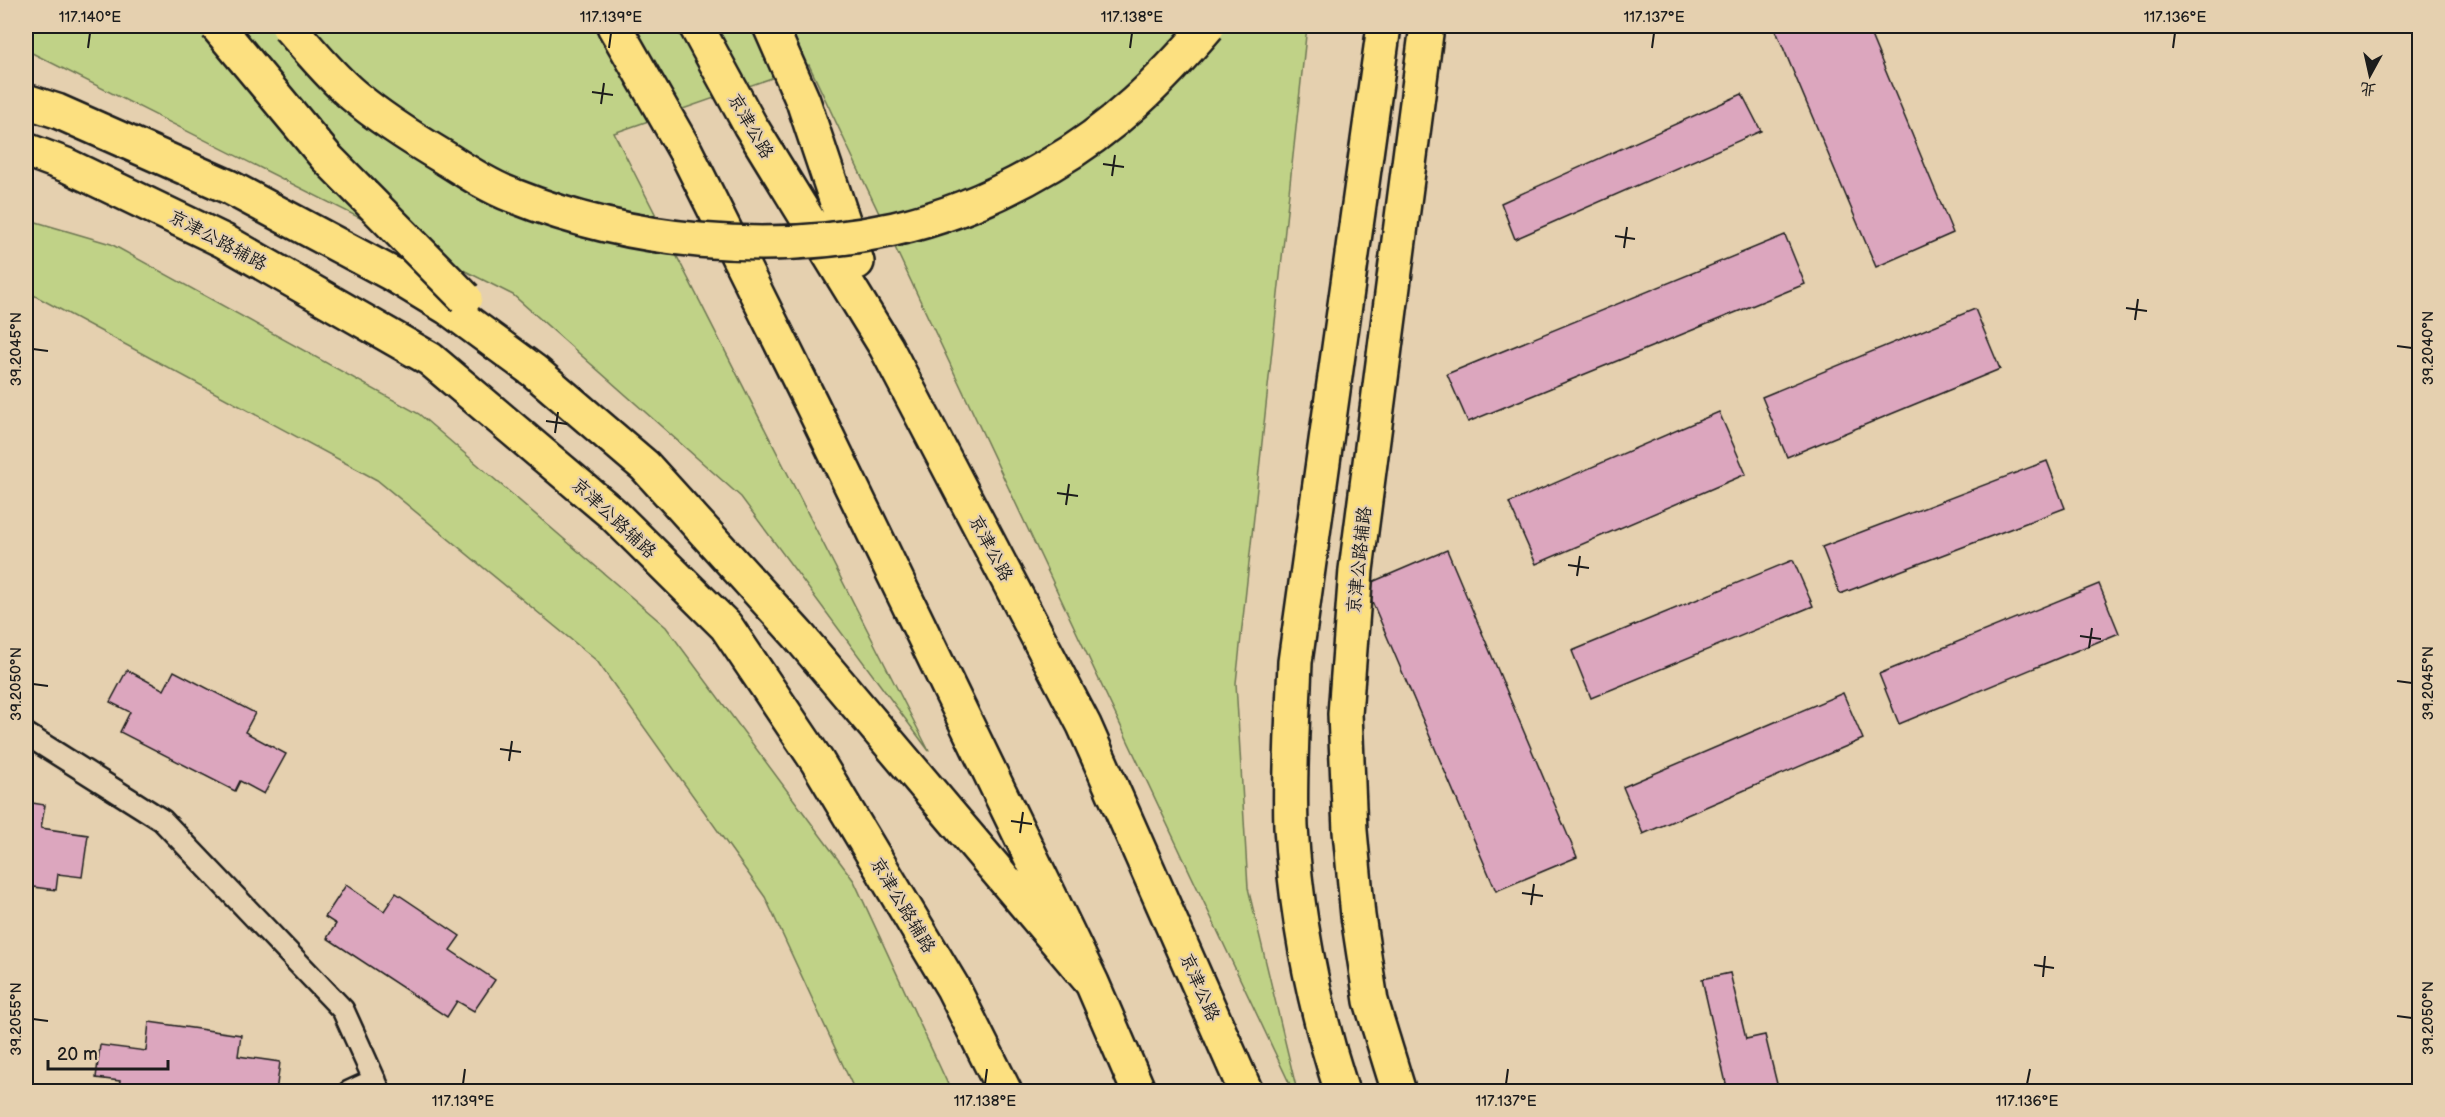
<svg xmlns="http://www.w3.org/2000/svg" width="2445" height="1117" font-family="'Balsamiq Sans','LXGW WenKai TC',sans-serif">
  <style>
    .green { fill: #c0d287; stroke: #6e7752; stroke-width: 1.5 }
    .building { fill: #dca6be; stroke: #1c1c1c; stroke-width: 1.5 }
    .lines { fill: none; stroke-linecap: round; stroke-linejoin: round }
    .service-casing { stroke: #1c1c1c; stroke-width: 26 }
    .primary-casing { stroke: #1c1c1c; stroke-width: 38 }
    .trunk-casing { stroke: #1c1c1c; stroke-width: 38 }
    .service { stroke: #e5d0af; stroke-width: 21 }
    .primary { stroke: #fce080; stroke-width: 33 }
    .trunk { stroke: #fce080; stroke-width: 33 }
    .trunk-bridge-casing { stroke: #1c1c1c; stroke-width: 38; stroke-linecap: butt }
    .trunk-bridge { stroke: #fce080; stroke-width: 33 }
    .ticks { fill: none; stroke: #1c1c1c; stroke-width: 2 }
    .labels { text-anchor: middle; stroke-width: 4.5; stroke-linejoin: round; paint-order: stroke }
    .street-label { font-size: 18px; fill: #1c1c1c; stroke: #e5d0af }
    .neatline { fill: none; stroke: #1c1c1c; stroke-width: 2 }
    .ticks-label { font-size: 15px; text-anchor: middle; fill: #1c1c1c }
  </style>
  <rect width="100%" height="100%" fill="#e5d0af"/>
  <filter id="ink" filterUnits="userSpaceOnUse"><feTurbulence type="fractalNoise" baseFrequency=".0167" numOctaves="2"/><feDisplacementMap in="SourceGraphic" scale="12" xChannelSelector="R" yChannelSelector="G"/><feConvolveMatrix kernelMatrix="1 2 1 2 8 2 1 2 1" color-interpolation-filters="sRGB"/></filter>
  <g filter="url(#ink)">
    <!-- green -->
    <path class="green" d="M26,26h1281l-71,657 12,205 49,203h-4l-484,-1026 -195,68 315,618 -188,-254 -228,-202 -487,-245z
      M26,219l85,25 308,170 247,213 188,254 97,210h-96l-90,-194 -168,-236 -220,-181 -351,-189z"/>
    <!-- building -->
    <path class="building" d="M1774,26h93l86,207 -77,34z
      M1742,94l19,37 -246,108 -14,-36z
      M1785,235l20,49 -337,138 -21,-48z
      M1975,309l25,60 -213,88 -25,-60z
      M1719,412l27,62 -210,90 -27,-61z
      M2047,461l18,47 -225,86 -18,-47z
      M1447,550l130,307 -81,34 -131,-306z
      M1793,560l20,46 -222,92 -19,-47z
      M2099,584l20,49 -220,91 -20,-50z
      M127,670l37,20 10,-19 81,42 -10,19 41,22 -22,40 -24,-13 -5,10 -115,-59 10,-20 -20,-10z
      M1843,693l20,46 -220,95 -20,-47z
      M26,802l19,3 -4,23 47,7 -6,42 -24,-3 -2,16 -30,-4z
      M346,885l38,26 12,-18 64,43 -10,14 45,30 -21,31 -17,-10 -10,16 -120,-79 9,-14 -11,-7z
      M1730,973l16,66 19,-4 14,57h-51l-26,-113z
      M149,1022l92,13 -3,21 42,6 -4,30h-158l2,-11 -24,-3 4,-33 46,6z"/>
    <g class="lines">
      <!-- service casing -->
      <g class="service-casing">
        <path id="service" d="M26,734l136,86 181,190 37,82
          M349,1092l26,-12"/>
      </g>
      <!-- primary casing -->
      <g class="primary-casing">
        <path id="primary" d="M26,150l40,15 158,76 206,118 183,155 113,112 91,135 136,227 52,104
          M1399,1092l-28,-91 -13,-85 -8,-85 -5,-117 11,-144 71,-544"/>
      </g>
      <!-- trunk casing -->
      <g class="trunk-casing">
        <path id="trunk" d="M614,26l72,126 125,251 281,580 47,109
          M696,26l54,99 136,222 198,378 162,367
          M770,26l33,75 54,161
          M26,101l31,10 172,76 163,87 56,34 86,63 111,95 153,169 294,348
          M1342,1092c-28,-86 -46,-175 -51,-265 -2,-55 2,-110 4,-165l89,-636"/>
      </g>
      <!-- service -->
      <use href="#service" class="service"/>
      <!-- primary -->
      <use href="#primary" class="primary"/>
      <!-- trunk -->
      <use href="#trunk" class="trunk"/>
      <!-- trunk-bridge casing -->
      <g class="trunk-bridge-casing">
        <path id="trunk-bridge" d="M217,26l109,131 139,141
          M288,26c21,23 41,49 65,69 28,24 60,44 92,63 22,14 45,29 69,38 117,47 256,60 380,33 54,-12 109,-36 156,-64 63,-36 112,-85 158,-139"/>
      </g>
      <!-- trunk-bridge -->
      <use href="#trunk-bridge" class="trunk-bridge"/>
    </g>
  </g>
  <!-- ticks -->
  <path class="ticks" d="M88,48l2,-15M609,48l2,-15M1130,48l2,-15M1652,48l2,-15M2173,48l2,-15M592,92l21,3M601,104l3,-21M1103,164l21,3M1112,176l3,-21M1615,236l20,3M1624,248l3,-21M2126,308l21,3M2135,320l3,-21M2397,346l15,2M33,349l15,2M546,421l21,3M555,433l3,-21M1057,493l21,3M1066,505l3,-21M1568,565l21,3M1577,576l3,-20M2080,636l21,3M2089,648l3,-20M2397,681l15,2M33,684l15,2M500,749l21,3M509,761l3,-20M1011,821l21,3M1020,833l3,-21M1522,893l21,3M1531,905l3,-21M2034,965l20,3M2043,977l2,-21M2397,1016l15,2M33,1019l15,2M463,1084l2,-15M985,1084l2,-15M1506,1084l2,-15M2027,1084l3,-15"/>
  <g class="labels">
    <!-- street labels -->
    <g class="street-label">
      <text transform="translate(751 126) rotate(60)" y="6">京津公路</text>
      <text transform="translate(218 240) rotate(28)" y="6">京津公路辅路</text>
      <text transform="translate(614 518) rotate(43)" y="6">京津公路辅路</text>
      <text transform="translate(991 548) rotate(62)" y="6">京津公路</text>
      <text transform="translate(1359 560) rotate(-84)" y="6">京津公路辅路</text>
      <text transform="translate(903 905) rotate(59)" y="6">京津公路辅路</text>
      <text transform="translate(1200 987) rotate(66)" y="6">京津公路</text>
    </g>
  </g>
  <!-- margin -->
  <rect width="2445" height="1117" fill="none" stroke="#e5d0af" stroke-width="66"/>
  <!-- north arrow -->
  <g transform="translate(2370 75) rotate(188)" stroke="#e5d0af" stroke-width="4.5" paint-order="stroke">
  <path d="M0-4.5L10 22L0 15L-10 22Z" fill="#1c1c1c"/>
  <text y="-9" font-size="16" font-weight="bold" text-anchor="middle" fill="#1c1c1c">北</text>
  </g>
  <!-- scale -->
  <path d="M48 1060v9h120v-9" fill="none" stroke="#1c1c1c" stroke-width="3"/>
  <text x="57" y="1060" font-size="18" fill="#1c1c1c" stroke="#e5d0af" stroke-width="4.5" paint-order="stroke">20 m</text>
  <rect x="33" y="33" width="2379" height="1051" class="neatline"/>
  <g class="ticks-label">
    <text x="90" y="22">117.140°E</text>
    <text x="611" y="22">117.139°E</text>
    <text x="1132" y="22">117.138°E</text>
    <text x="1654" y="22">117.137°E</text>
    <text x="2175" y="22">117.136°E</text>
    <text transform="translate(2428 348) rotate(-90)" y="5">39.2040°N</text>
    <text transform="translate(16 349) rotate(-90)" y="5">39.2045°N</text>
    <text transform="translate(2428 683) rotate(-90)" y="5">39.2045°N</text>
    <text transform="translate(16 684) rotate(-90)" y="5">39.2050°N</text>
    <text transform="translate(2428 1018) rotate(-90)" y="5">39.2050°N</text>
    <text transform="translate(16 1019) rotate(-90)" y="5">39.2055°N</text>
    <text x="463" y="1106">117.139°E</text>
    <text x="985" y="1106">117.138°E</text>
    <text x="1506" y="1106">117.137°E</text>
    <text x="2027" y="1106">117.136°E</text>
  </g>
</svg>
